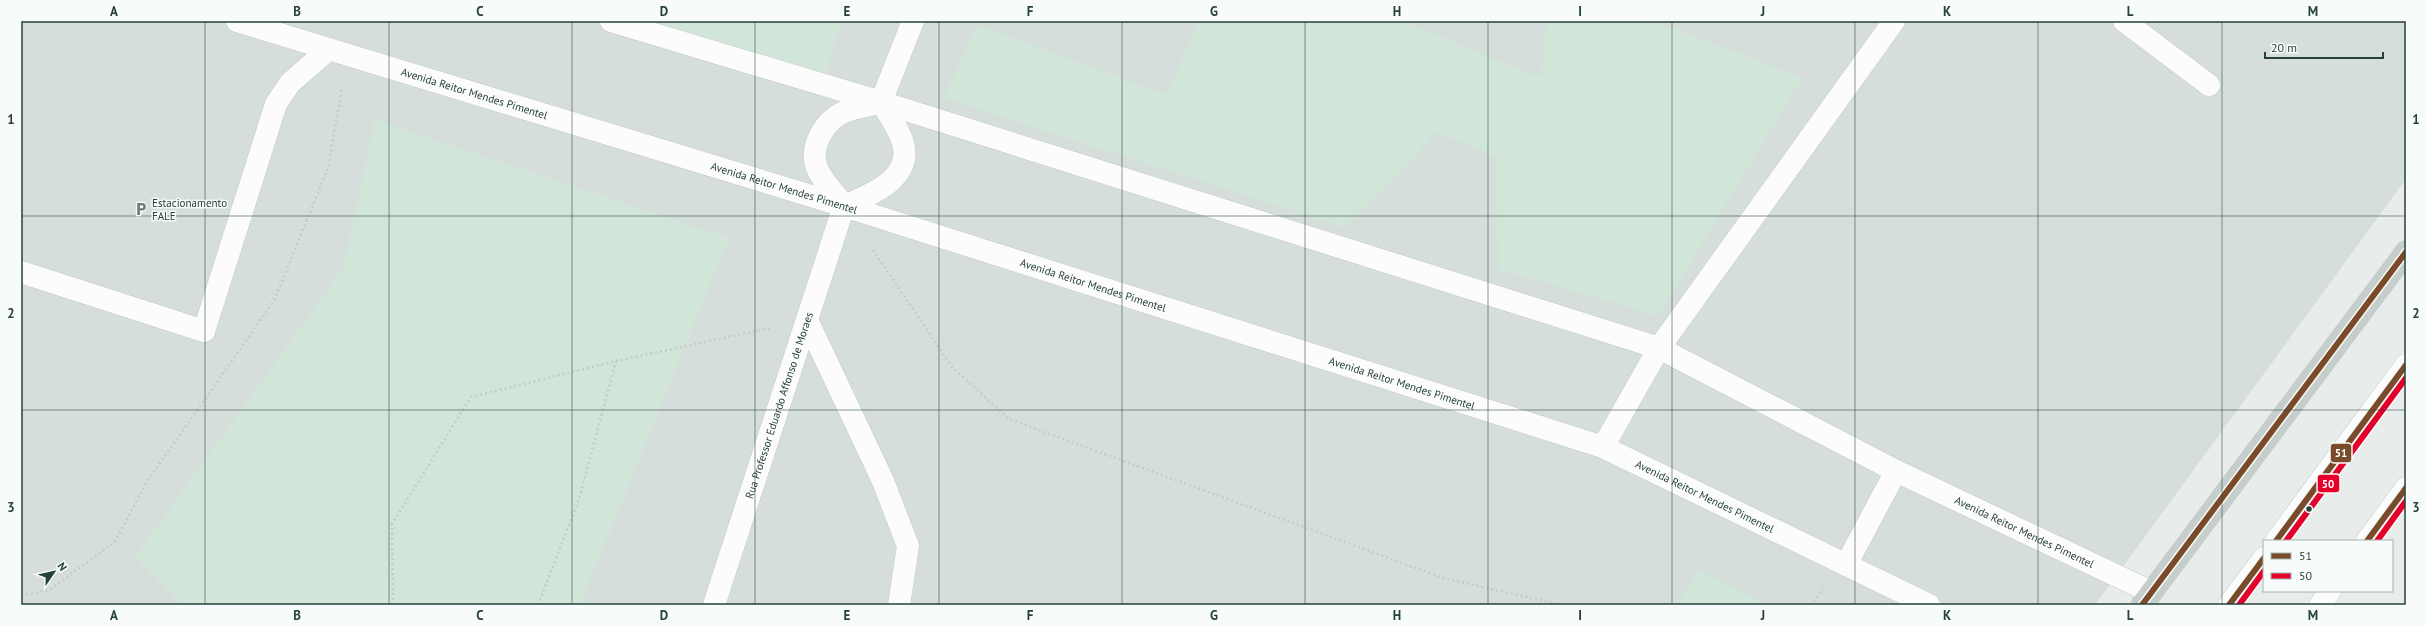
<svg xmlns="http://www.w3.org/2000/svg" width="2427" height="626" font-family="'PT Sans',sans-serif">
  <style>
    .built { fill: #d6dedb }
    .green { fill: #d1e6d8 }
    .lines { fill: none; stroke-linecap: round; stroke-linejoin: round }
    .service-casing { stroke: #c5cac8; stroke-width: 23 }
    .minor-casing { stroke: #c5cac8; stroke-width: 23 }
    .trunk-casing { stroke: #c3ccc9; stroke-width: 23 }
    .path { stroke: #c3ccca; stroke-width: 2.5; stroke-dasharray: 2 3; stroke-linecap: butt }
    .service { stroke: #fcfcfc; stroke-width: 22 }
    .minor { stroke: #fcfcfc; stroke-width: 22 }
    .trunk { stroke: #c6cecc; stroke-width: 22 }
    .bus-1-casing { stroke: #f7fbf9; stroke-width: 9 }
    .bus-2-casing { stroke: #f7fbf9; stroke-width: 9 }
    .bus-1 { stroke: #7a4b2a; stroke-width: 6 }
    .bus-2 { stroke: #e4002b; stroke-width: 6 }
    .grid { fill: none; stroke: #24423a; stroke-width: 1; stroke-opacity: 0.55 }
    .bus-dot { fill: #24423a; stroke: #f7fbf9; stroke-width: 1.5 }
    .labels { text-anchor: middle; stroke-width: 3; stroke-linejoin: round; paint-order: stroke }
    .street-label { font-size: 11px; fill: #24423a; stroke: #f7fbf9 }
    .poi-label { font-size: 11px; fill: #24423a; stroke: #f7fbf9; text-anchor: start }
    .line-badge { stroke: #f7fbf9; stroke-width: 1.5 }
    .badge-label { font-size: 11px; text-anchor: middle; font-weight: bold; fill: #fff }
    .neatline { fill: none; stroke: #24423a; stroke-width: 1.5 }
    .grid-label { font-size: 13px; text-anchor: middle; font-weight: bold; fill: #24423a }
  </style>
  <rect width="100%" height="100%" fill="#e8edeb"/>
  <!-- built -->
  <path class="built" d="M21,21h2385v158l-311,426h-2074z"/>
  <!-- green -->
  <path class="green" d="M642,21h199l-17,62z
    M1198,21h204l139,57 6,-57h108l147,57 -143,238 -161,-47 -2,-112 -59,-25 -91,96 -402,-130 33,-73 190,70z
    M375,120l354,118 -149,367h-397l-48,-48 208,-288z
    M1699,570l68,35h-91z"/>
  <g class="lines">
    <!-- service casing -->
    <g class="service-casing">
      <path id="service" d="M21,272l183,59 72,-227 14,-21 39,-34
        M807,320l76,161 25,65 -9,59
        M2276,541l130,-176
        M2367,541l39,-53
        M2229,605l35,-47
        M2320,605l10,-14"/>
    </g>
    <!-- minor casing -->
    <g class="minor-casing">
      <g id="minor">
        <path id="s1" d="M237,21l607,185 759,241 326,158"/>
        <path id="s2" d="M611,21l270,81 778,246 237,123 255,121"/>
        <path d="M2124,21l85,64"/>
        <path d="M881,102l32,-81"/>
        <path d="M844,206c-8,-11 -22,-25 -27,-38 -8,-21 7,-47 27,-56 11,-5 25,-6 36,-9"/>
        <path d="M844,206c26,-11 69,-27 59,-63 -4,-14 -14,-28 -22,-41"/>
        <path d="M1603,447l56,-99 235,-327"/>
        <path d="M1846,565l50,-94"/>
        <path id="s3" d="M714,605l130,-399"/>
      </g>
    </g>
    <!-- trunk casing -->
    <g class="trunk-casing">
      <path id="trunk" d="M2142,605l264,-353"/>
    </g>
    <!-- path -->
    <path class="path" d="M873,250l79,117 57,52 434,159 118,27
      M21,596l28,-6 66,-48 31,-59 128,-182 54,-133 14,-80
      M393,605l-1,-81 79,-127 145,-36 154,-33
      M538,605l41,-106 37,-138
      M1810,605l14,-16"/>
    <!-- service -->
    <use href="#service" class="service"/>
    <!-- minor -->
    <use href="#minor" class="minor"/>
    <!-- trunk -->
    <use href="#trunk" class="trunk"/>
    <!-- bus-1 casing -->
    <g class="bus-1-casing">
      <path id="bus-1" d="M2276,541l130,-176
        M2367,541l39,-53
        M2142,605l264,-353
        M2229,605l35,-47"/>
    </g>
    <!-- bus-2 casing -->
    <g class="bus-2-casing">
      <path id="bus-2" d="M2286,541l120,-163
        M2377,541l29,-40
        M2239,605l25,-34"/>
    </g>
    <!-- bus-1 -->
    <use href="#bus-1" class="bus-1"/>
    <!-- bus-2 -->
    <use href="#bus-2" class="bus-2"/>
  </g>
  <!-- grid -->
  <path class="grid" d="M205,21v584M389,21v584M572,21v584M755,21v584M939,21v584M1122,21v584M1305,21v584M1488,21v584M1672,21v584M1855,21v584M2038,21v584M2222,21v584M21,216h2385M21,410h2385"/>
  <!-- icons -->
  <defs>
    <g id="parking-bare" transform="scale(1.08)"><path d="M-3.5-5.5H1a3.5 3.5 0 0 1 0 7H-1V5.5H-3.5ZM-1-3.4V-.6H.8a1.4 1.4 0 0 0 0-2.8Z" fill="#697e78" stroke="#f7fbf9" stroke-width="2.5" paint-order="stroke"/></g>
  </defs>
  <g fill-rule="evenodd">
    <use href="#parking-bare" x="141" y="209"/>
  </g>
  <!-- markers -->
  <circle class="bus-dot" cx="2309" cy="509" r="3.5"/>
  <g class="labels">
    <!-- street labels -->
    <g class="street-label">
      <text dy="4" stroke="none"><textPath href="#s1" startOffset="248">Avenida Reitor Mendes Pimentel</textPath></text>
      <text dy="4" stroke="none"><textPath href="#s1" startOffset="572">Avenida Reitor Mendes Pimentel</textPath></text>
      <text dy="4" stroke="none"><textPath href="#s1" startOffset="896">Avenida Reitor Mendes Pimentel</textPath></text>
      <text dy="4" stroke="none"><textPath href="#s1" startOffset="1220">Avenida Reitor Mendes Pimentel</textPath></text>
      <text dy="4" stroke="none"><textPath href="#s3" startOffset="210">Rua Professor Eduardo Affonso de Moraes</textPath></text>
      <text dy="4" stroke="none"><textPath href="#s1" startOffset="1544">Avenida Reitor Mendes Pimentel</textPath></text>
      <text dy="4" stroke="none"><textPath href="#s2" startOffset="1507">Avenida Reitor Mendes Pimentel</textPath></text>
    </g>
    <!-- poi labels -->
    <g class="poi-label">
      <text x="152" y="207">Estacionamento<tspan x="152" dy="13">FALE</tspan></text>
    </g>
  </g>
  <g class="line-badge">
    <rect x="2330" y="443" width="22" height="20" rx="4" fill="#7a4b2a"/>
    <rect x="2317" y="474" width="23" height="19" rx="4" fill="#e4002b"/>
  </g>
  <g class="badge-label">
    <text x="2341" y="457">51</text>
    <text x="2328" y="488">50</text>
  </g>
  <!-- border -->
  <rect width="2427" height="626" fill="none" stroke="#f7fbf9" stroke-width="44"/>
  <!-- legend -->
  <rect x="2263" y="540" width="130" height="52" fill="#f7fbf9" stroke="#a3b1ad"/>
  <rect x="2271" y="553" width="20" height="6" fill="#7a4b2a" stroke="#a3b1ad"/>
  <text x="2299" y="560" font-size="12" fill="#24423a">51</text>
  <rect x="2271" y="573" width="20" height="6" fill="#e4002b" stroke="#a3b1ad"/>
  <text x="2299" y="580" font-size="12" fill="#24423a">50</text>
  <!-- north arrow -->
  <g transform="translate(54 572) rotate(56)" stroke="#f7fbf9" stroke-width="3" paint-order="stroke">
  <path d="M0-3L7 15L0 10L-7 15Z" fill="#24423a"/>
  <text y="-6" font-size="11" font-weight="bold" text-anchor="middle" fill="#24423a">N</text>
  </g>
  <!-- scale -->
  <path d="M2265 52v6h118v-6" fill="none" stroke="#24423a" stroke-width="2"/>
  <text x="2271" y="52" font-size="12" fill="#24423a" stroke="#f7fbf9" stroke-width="3" paint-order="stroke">20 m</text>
  <rect x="22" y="22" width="2383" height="582" class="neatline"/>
  <g class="grid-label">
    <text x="114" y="16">A</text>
    <text x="297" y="16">B</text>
    <text x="480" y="16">C</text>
    <text x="664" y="16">D</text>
    <text x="847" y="16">E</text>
    <text x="1030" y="16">F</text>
    <text x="1214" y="16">G</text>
    <text x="1397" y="16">H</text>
    <text x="1580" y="16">I</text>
    <text x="1763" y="16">J</text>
    <text x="1947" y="16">K</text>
    <text x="2130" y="16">L</text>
    <text x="2313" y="16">M</text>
    <text x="11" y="124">1</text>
    <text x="2416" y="124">1</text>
    <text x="11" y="318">2</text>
    <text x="2416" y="318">2</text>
    <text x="11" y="512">3</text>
    <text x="2416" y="512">3</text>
    <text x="114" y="620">A</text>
    <text x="297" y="620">B</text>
    <text x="480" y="620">C</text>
    <text x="664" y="620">D</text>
    <text x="847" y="620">E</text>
    <text x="1030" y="620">F</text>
    <text x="1214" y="620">G</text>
    <text x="1397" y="620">H</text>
    <text x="1580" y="620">I</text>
    <text x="1763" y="620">J</text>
    <text x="1947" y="620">K</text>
    <text x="2130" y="620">L</text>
    <text x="2313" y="620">M</text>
  </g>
</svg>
